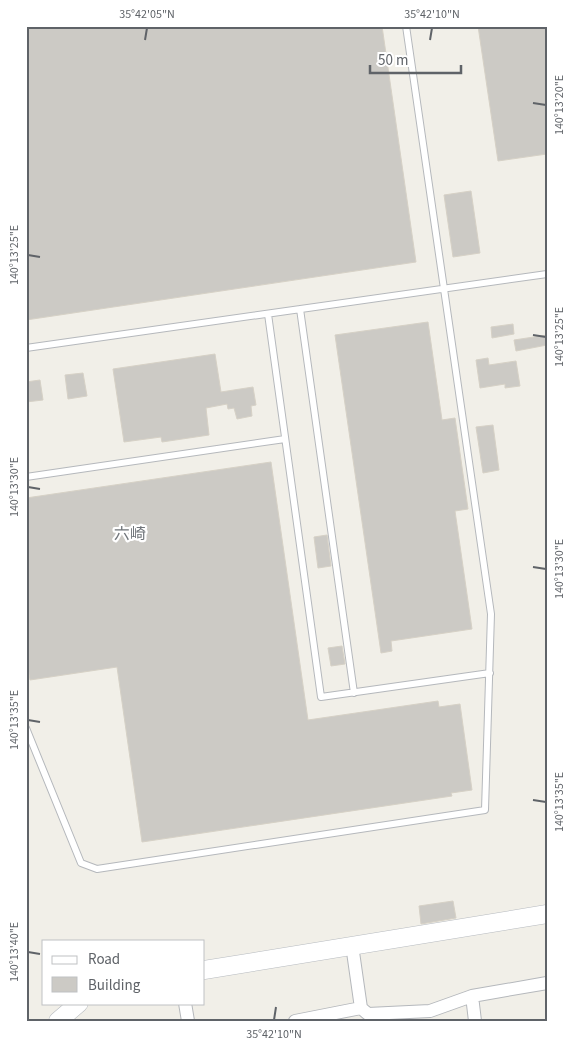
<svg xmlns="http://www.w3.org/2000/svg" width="573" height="1047" font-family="'Source Sans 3','Noto Sans JP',sans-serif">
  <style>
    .building { fill: #cccac5; stroke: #d6d1c6 }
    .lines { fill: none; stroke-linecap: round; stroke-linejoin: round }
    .lane-casing { stroke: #b5b8bc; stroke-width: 8 }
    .street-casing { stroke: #b5b8bc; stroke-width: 14 }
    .secondary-casing { stroke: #b6babf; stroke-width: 19 }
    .lane { stroke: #fff; stroke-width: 6 }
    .street { stroke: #fff; stroke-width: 12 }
    .secondary { stroke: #fff; stroke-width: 18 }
    .ticks { fill: none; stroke: #5f6368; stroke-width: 2 }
    .labels { text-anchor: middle; stroke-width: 4.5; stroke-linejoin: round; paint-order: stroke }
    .quarter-label { font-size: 16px; fill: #70757a; stroke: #fff }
    .neatline { fill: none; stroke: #5f6368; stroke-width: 2 }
    .ticks-label { font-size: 12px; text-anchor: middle; fill: #5f6368 }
  </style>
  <rect width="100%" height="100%" fill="#f1efe8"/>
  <!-- building -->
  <path class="building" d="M26,26h356l34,236 -390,58z
    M478,26h69v128l-49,7z
    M471,191l9,62 -27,4 -9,-62z
    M428,322l14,98 13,-2 13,91 -13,2 17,118 -81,12 1,10 -11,2 -46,-318z
    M513,324l1,10 -22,4 -1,-11z
    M547,335v10l-31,6 -2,-11z
    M215,354l6,38 32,-5 3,18 -5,1 1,10 -15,3 -3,-11 -6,1 -1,-5 -21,4 3,27 -47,7 -1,-5 -37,5 -11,-73z
    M488,358l1,7 27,-4 4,25 -15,2v-4l-25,4 -4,-28z
    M83,373l4,23 -19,3 -3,-24z
    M40,380l3,20 -17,2v-20z
    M493,425l6,45 -16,3 -7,-46z
    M271,462l37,258 130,-19 1,6 21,-3 12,86 -21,3 1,3 -310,46 -25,-175 -87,13 -4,-24v-158z
    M327,535l4,31 -13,2 -4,-31z
    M342,646l3,18 -14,2 -3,-18z
    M453,901l3,17 -35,6 -2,-18z"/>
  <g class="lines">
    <!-- lane casing -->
    <g class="lane-casing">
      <path id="lane" d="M300,309l54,384
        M268,314l53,383 169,-24
        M26,348l521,-74
        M26,477l259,-38
        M26,728l55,135 16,6 388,-59 6,-196 -85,-588"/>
    </g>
    <!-- street casing -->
    <g class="street-casing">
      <path id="street" d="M352,945l9,63 7,6 62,-3 42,-15 75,-13
        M472,996l3,25
        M185,1003l3,18
        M295,1021l66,-13"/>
    </g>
    <!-- secondary casing -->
    <g class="secondary-casing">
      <path id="secondary" d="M204,970l343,-56
        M58,1021l21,-18"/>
    </g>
    <!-- lane -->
    <use href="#lane" class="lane"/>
    <!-- street -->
    <use href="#street" class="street"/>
    <!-- secondary -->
    <use href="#secondary" class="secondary"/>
  </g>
  <!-- ticks -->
  <path class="ticks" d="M145,40l2,-12M430,40l2,-12M533,103l13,2M28,255l12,2M533,335l13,2M28,487l12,2M533,567l13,2M28,720l12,2M533,800l13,2M28,952l12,2M274,1020l2,-13"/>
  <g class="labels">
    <!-- quarter labels -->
    <g class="quarter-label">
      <text x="130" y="539">六崎</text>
    </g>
  </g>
  <!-- border -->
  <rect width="573" height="1047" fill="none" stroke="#ffffff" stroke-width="55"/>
  <!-- legend -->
  <rect x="42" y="940" width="162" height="65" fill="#ffffff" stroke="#bfc1c3"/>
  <rect x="52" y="956" width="25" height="8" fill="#ffffff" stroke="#bfc1c3"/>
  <text x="88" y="964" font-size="15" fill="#5f6368">Road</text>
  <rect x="52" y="977" width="25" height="15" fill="#cccac5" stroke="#bfc1c3"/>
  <text x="88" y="990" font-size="15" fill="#5f6368">Building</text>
  <!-- scale -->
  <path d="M370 65v8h91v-8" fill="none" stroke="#5f6368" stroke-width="2.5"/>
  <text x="378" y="65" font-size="15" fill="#5f6368" stroke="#ffffff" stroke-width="4" paint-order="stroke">50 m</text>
  <rect x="28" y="28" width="518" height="992" class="neatline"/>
  <g class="ticks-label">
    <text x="147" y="18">35°42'05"N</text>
    <text x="432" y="18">35°42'10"N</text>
    <text transform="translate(559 105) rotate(-90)" y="4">140°13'20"E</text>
    <text transform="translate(14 255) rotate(-90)" y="4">140°13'25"E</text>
    <text transform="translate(559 337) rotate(-90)" y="4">140°13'25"E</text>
    <text transform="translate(14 487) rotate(-90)" y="4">140°13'30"E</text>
    <text transform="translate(559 569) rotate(-90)" y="4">140°13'30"E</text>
    <text transform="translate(14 720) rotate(-90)" y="4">140°13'35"E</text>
    <text transform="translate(559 802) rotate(-90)" y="4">140°13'35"E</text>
    <text transform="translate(14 952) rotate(-90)" y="4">140°13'40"E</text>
    <text x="274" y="1038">35°42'10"N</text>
  </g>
</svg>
